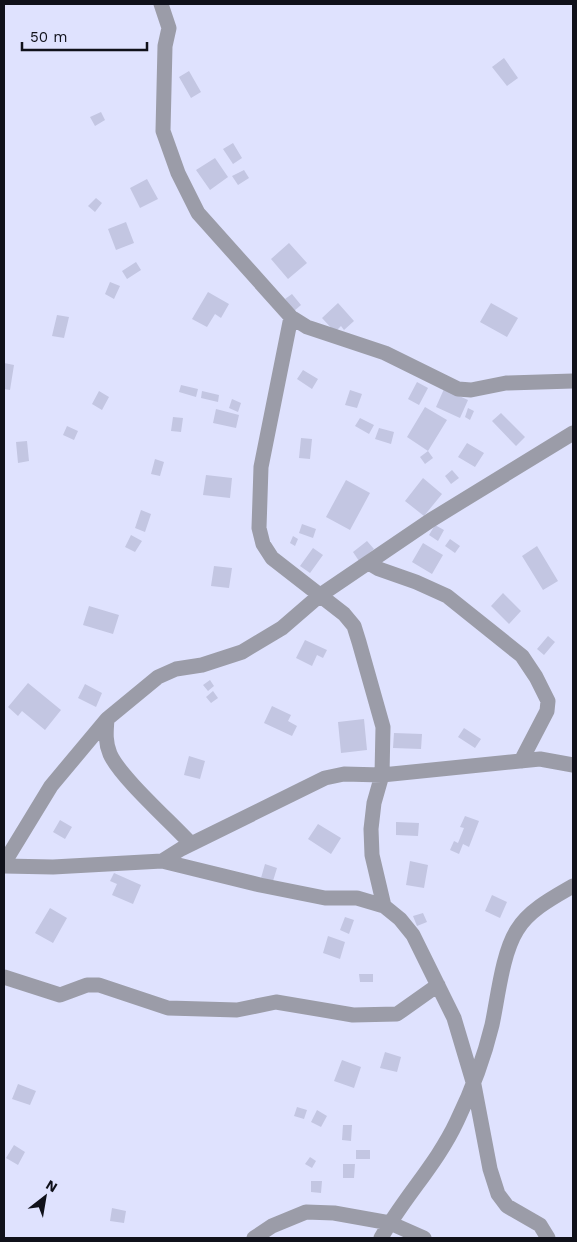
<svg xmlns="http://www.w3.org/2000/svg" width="577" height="1242" font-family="'Work Sans',sans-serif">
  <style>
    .building { fill: #c3c6e2 }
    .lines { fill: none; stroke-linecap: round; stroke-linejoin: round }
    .street { stroke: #9b9ca8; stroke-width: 15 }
  </style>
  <rect width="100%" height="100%" fill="#dfe2fe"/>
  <!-- building -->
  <path class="building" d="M504,58l14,20 -11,8 -15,-19z
    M189,71l12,21 -10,6 -12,-21z
    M101,112l4,8 -10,6 -5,-9z
    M233,143l9,15 -9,6 -10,-15z
    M215,158l13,19 -18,13 -14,-20z
    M244,170l5,8 -11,7 -6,-9z
    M147,179l11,20 -18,9 -10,-20z
    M96,198l6,5 -7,9 -7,-6z
    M126,222l8,21 -18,7 -8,-21z
    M289,243l18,20 -19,16 -17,-20z
    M136,262l5,8 -14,9 -5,-8z
    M110,282l10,4 -6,13 -9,-5z
    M208,292l21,12 -8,14 -6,-4 -8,13 -15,-8z
    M292,294l9,11 -7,6 -9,-12z
    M338,303l16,18 -10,9 -3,-4 -6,6 -13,-14z
    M491,303l27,15 -11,19 -27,-15z
    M57,315l12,2 -5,21 -12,-2z
    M4,363l10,2 -4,25 -6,-1z
    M303,370l15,9 -6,10 -15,-10z
    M417,382l11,6 -9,17 -11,-6z
    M181,385l17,4 -2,8 -17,-5z
    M444,389l24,11 -8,18 -24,-11z
    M350,390l12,4 -5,14 -12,-3z
    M99,391l10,6 -7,13 -10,-6z
    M202,391l17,4 -1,7 -17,-4z
    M232,399l9,4 -3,9 -9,-4z
    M425,407l22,13 -19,31 -21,-14z
    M468,408l6,3 -4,9 -5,-3z
    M216,409l23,6 -3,13 -23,-5z
    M501,413l24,24 -9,9 -24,-25z
    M173,417l10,1 -2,14 -10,-1z
    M360,418l14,7 -5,9 -14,-8z
    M67,426l11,5 -4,9 -11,-5z
    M379,428l15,4 -3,12 -16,-5z
    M301,438l11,1 -2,20 -11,-1z
    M27,441l2,20 -11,2 -2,-21z
    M467,443l17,10 -9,14 -17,-10z
    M428,451l5,7 -8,6 -5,-7z
    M155,459l9,3 -4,14 -9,-2z
    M452,470l7,8 -8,6 -6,-8z
    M206,475l26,3 -2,20 -27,-3z
    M423,478l19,16 -18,22 -19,-15z
    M346,480l24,13 -20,37 -24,-13z
    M141,510l10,4 -6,18 -10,-4z
    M302,524l14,5 -3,9 -14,-5z
    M435,525l9,5 -6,11 -9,-6z
    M131,535l11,6 -7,11 -10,-5z
    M293,536l5,3 -3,7 -5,-3z
    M450,539l10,7 -5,7 -10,-7z
    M367,541l7,8 -15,12 -6,-9z
    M423,543l20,12 -11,19 -20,-12z
    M537,546l21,35 -15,9 -21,-34z
    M313,548l10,7 -13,18 -10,-7z
    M214,566l18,2 -3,20 -18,-2z
    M503,593l18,18 -12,13 -18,-18z
    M89,606l30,9 -6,19 -30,-9z
    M548,636l7,6 -11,13 -7,-6z
    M305,640l22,10 -4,8 -6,-3 -5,11 -16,-8z
    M210,680l4,6 -6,5 -5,-6z
    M28,683l33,27 -16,20 -23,-19 -4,5 -10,-9z
    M85,684l17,9 -6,14 -18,-9z
    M213,691l5,7 -7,5 -5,-6z
    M272,706l19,9 -3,6 9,5 -5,10 -28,-13z
    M364,719l3,31 -26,3 -3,-31z
    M464,728l17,11 -6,9 -17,-11z
    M394,733l28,1 -1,15 -28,-1z
    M189,756l16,5 -5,18 -16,-4z
    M465,816l14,5 -10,26 -6,-3 -4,10 -9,-4 4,-9 4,2 6,-15 -4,-1z
    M60,820l12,7 -7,12 -12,-7z
    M396,822l23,1 -1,13 -22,-1z
    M318,824l23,14 -10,16 -23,-15z
    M410,861l18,4 -4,23 -18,-3z
    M265,864l12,4 -4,13 -12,-3z
    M114,873l27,12 -8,19 -21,-9 5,-11 -7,-3z
    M492,895l15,7 -7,16 -15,-7z
    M50,908l17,10 -14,25 -18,-10z
    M423,913l4,9 -10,4 -4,-10z
    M345,917l9,3 -5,14 -9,-4z
    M328,936l17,6 -5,17 -17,-6z
    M359,974h14v8h-13z
    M385,1052l16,5 -4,15 -17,-4z
    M342,1060l19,7 -7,21 -20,-7z
    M18,1084l18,7 -6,14 -18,-6z
    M297,1107l10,3 -3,9 -10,-3z
    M317,1110l10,6 -6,11 -10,-5z
    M343,1125h9l-1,16 -9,-1z
    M14,1145l11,7 -7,13 -12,-7z
    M356,1150h14v9h-14z
    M310,1157l6,4 -4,7 -7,-4z
    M343,1164h12l-1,14h-11z
    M311,1181h11l-1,12 -10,-1z
    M112,1208l14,3 -2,12 -14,-2z"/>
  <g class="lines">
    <!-- street -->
    <path class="street" d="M161,4l8,24 -4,18 -2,85 15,42 20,40 93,104 16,10 78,26 73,36 13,1 35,-7 67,-2
      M291,317l-30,150 -2,61 4,16 9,14 72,56 10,12 5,16 24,85 -1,48 -8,28 -3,26 1,26 12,51
      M369,563l10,6 37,13 31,14 75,60 14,21 12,24 -1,10 -26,50
      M191,844c-19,-21 -71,-67 -81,-90 -5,-12 -4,-22 -3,-35l51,-42 18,-8 26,-4 40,-13 40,-24 37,-32 112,-76 142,-87
      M162,861l19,-12 144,-71 19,-4 38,1 158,-16 33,6
      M4,863l47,-77 56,-67
      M4,866l49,1 109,-6 98,24 65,13h32l27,8 16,13 13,16 41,83 20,67 16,84 8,25 9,12 33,19 8,13
      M4,977l56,18 27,-10h12l69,23 69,2 39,-8 77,13 44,-1 41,-29
      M254,1238l18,-12 34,-14 28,1 56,10 34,15
      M381,1238c23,-41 56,-74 76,-117 15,-31 27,-63 35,-96 6,-28 10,-71 25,-95 12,-20 37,-33 56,-44"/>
  </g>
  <!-- border -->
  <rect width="577" height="1242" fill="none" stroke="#10111a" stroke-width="10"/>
  <!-- north arrow -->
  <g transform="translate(45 1197) rotate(31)" stroke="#dfe2fe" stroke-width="4" paint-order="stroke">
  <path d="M0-4L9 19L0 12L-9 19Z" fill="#10111a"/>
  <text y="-8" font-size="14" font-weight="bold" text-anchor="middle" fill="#10111a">N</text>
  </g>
  <!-- scale -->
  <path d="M22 42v8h125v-8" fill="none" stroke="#10111a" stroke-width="2.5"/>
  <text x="30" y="42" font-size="15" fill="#10111a" stroke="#dfe2fe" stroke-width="4" paint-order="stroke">50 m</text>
</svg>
